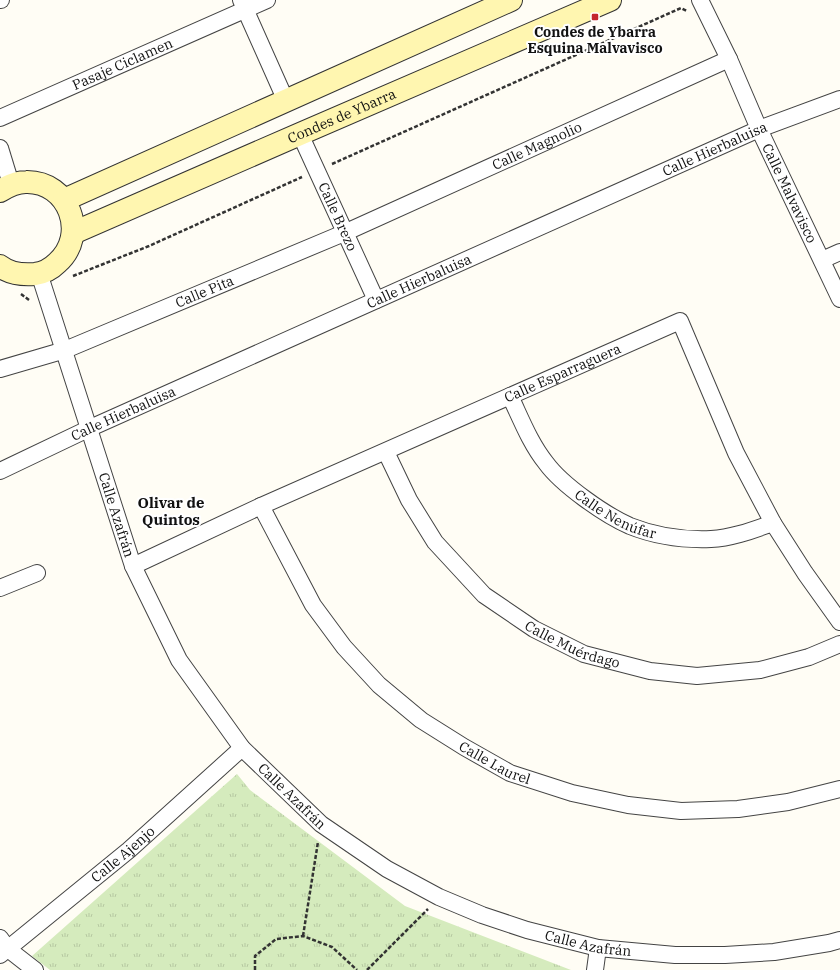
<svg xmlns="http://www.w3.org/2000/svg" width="840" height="970" font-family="'IBM Plex Serif',serif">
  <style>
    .park { fill: url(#park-tufts) }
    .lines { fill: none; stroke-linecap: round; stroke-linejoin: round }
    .minor-casing { stroke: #444; stroke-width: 18 }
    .secondary-casing { stroke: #333; stroke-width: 24 }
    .path { stroke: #333; stroke-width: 2.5; stroke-dasharray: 4 2; stroke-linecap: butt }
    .minor { stroke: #fff; stroke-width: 16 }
    .secondary { stroke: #fff6b0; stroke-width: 22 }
    .poi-dot { fill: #c4262e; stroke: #fff; stroke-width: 1.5 }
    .labels { text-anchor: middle; stroke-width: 4; stroke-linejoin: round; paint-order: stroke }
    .poi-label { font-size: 14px; font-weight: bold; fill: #111; stroke: #fff }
    .street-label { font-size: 14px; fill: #111; stroke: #fff }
    .neighbourhood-label { font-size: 15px; font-weight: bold; fill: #111; stroke: #fff }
  </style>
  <defs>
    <pattern id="park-tufts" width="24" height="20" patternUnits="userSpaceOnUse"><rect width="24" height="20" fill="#d5ebbd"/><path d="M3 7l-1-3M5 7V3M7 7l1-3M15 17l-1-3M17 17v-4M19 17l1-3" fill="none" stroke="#b6c8a1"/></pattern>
  </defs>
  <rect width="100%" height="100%" fill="#fffdf5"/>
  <!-- park -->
  <path class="park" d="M237,774l13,16 155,116 166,64h-521l-18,-14z"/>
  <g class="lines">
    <!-- minor casing -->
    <g class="minor-casing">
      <g id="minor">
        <path d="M0,0h1"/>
        <path d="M241,0l45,101"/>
        <path id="s1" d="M700,0l29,59 30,70 81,170"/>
        <path id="s2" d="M0,118l267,-118"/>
        <path id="s3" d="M300,134l76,166"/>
        <path d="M0,148l11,36"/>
        <path d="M822,260l18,-8"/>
        <path id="s4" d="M39,273l94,293 46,94 63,88 79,76 66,45 52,28 43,18 45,15 71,18 77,7h50l49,-3 55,-9 11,-3"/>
        <path id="s5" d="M0,369l65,-19 279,-117 385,-174"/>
        <path id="s6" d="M510,396c11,23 20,47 36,67 16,22 59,52 84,63 25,10 55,14 81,13 21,-1 42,-9 62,-16"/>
        <path id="s7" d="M386,452l23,48 26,42 49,53 50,34 50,25 66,17 47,5 63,-6 49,-13 31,-13"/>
        <path id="s8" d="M0,471l88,-42 671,-300 81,-30"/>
        <path id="s9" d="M261,506l52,99 31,42 35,38 42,35 43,27 46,26 62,20 56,12 53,6 57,-2 50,-7 52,-13"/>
        <path id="s10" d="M133,566l128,-60 419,-185 56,132 37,70 32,50 35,49"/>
        <path d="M0,588l37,-15"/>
        <path d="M0,938l8,11 27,21"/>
        <path id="s11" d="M0,955l129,-105 113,-102"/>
        <path d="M595,970l3,-22"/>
      </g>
    </g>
    <!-- secondary casing -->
    <g class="secondary-casing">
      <g id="secondary">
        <path d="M0,191c8,-5 16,-9 26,-9 43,-1 63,53 31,81 -6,6 -14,10 -22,11 -12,1 -25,0 -35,-8"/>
        <path d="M64,200l447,-200"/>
        <path id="s12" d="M73,233l227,-99 310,-134"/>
      </g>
    </g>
    <!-- path -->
    <path class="path" d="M332,164l349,-156 6,3
      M73,276l76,-30 153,-69
      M21,294l8,6 1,-1
      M303,936l15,-94
      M255,970v-14l21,-17 27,-3 29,11 25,23
      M367,970l61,-61"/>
    <!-- minor -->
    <use href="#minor" class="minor"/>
    <!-- secondary -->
    <use href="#secondary" class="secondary"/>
  </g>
  <!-- markers -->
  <rect class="poi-dot" x="591" y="13" width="8" height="8" rx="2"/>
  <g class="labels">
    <!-- poi labels -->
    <g class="poi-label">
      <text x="595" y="37">Condes de Ybarra<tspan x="595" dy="16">Esquina Malvavisco</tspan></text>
    </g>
    <!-- street labels -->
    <g class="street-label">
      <text dy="5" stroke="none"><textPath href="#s2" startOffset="134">Pasaje Ciclamen</textPath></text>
      <text dy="5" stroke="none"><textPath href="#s12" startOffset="293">Condes de Ybarra</textPath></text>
      <text dy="5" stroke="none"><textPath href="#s5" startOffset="582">Calle Magnolio</textPath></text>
      <text dy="5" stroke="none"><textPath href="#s8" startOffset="784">Calle Hierbaluisa</textPath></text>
      <text dy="5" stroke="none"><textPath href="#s1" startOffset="213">Calle Malvavisco</textPath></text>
      <text dy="5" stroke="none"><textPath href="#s3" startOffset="91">Calle Brezo</textPath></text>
      <text dy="5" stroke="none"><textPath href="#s8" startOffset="460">Calle Hierbaluisa</textPath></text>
      <text dy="5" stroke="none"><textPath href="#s5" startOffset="219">Calle Pita</textPath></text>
      <text dy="5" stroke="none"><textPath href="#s10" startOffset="471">Calle Esparraguera</textPath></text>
      <text dy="5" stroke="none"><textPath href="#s8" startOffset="136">Calle Hierbaluisa</textPath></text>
      <text dy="5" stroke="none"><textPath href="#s6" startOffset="164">Calle Nenúfar</textPath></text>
      <text dy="5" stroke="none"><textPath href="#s4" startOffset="254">Calle Azafrán</textPath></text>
      <text dy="5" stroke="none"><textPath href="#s7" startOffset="277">Calle Muérdago</textPath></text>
      <text dy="5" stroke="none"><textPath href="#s9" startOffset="356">Calle Laurel</textPath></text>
      <text dy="5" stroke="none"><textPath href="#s4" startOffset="590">Calle Azafrán</textPath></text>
      <text dy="5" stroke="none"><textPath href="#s11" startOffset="159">Calle Ajenjo</textPath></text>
      <text dy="5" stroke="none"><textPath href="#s4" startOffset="926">Calle Azafrán</textPath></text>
    </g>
    <!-- neighbourhood labels -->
    <g class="neighbourhood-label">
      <text x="171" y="508">Olivar de<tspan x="171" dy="17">Quintos</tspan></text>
    </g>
  </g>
</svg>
